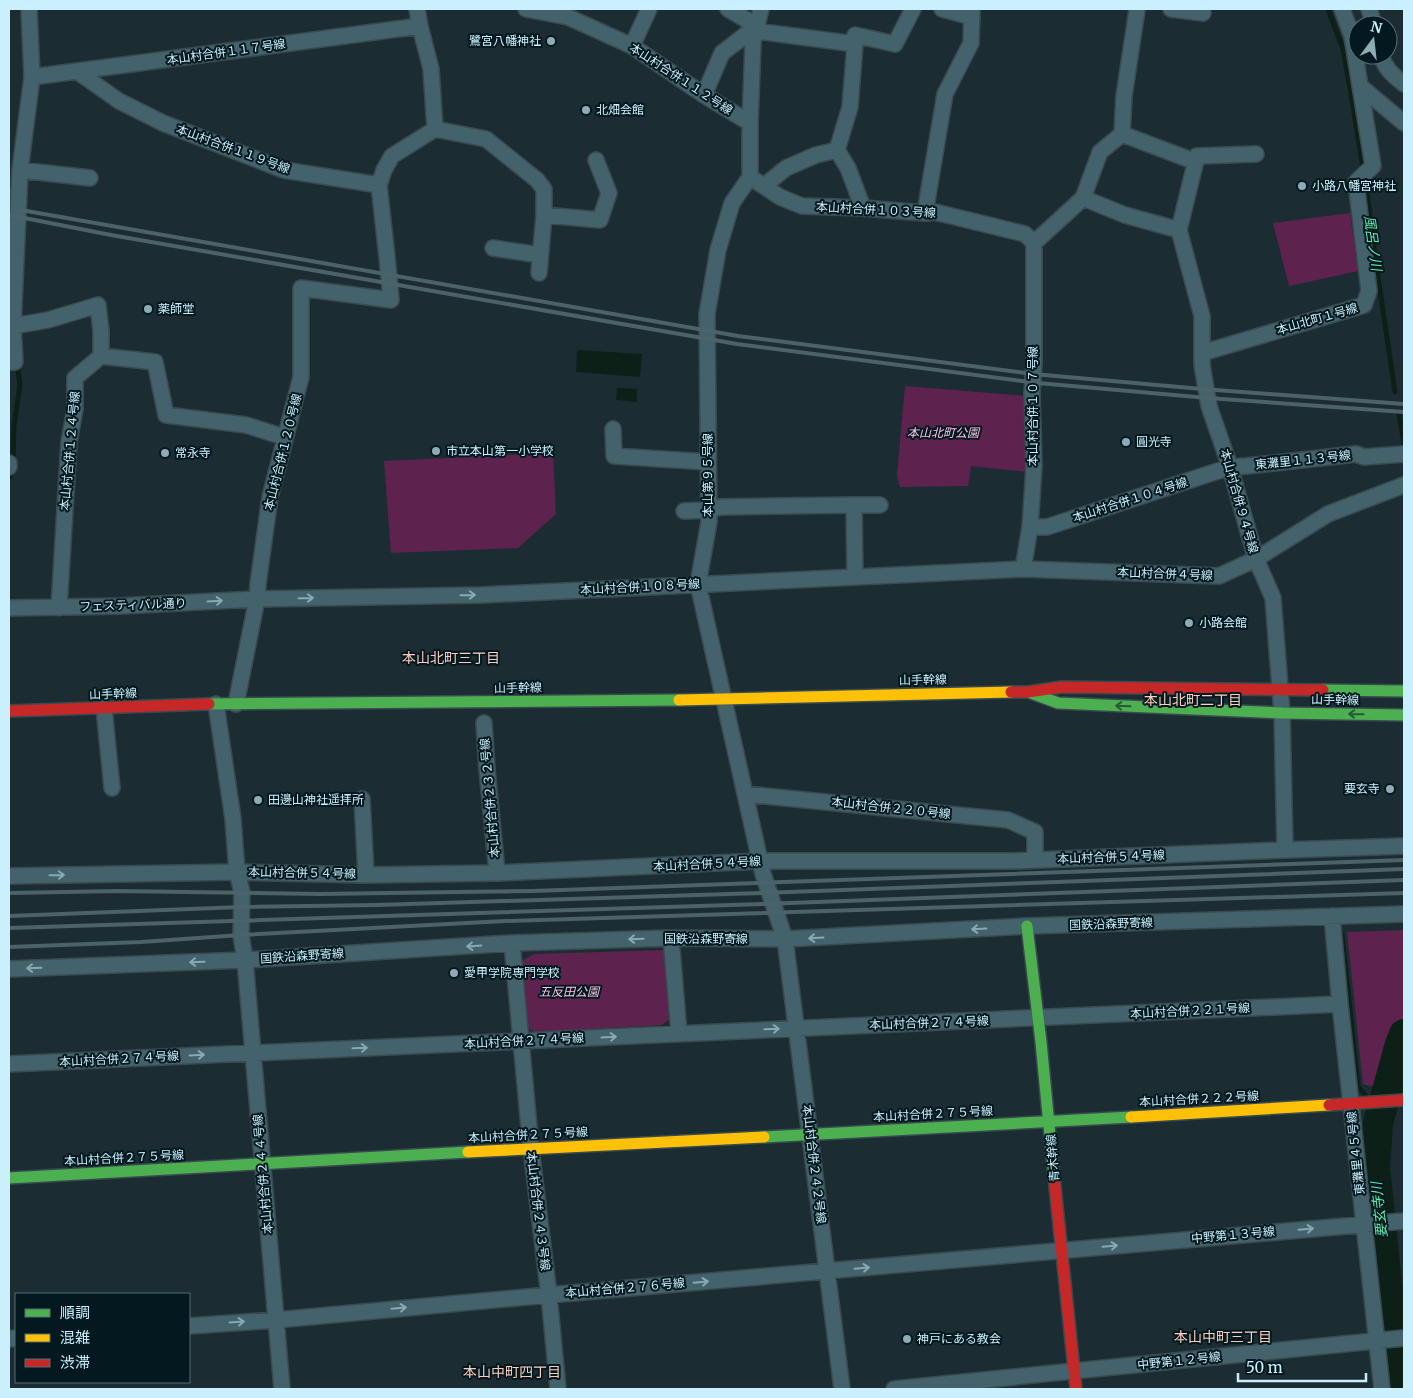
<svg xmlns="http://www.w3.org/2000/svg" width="1413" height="1398" font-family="Merriweather,'Noto Sans JP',serif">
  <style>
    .green { fill: #5e224f }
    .water { fill: #0c2018 }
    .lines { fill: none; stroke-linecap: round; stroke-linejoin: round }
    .stream { stroke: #0c2018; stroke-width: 5 }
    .river { stroke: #0c2018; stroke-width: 30 }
    .street-casing { stroke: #394a4f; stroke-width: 18 }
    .fast-casing { stroke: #394a4f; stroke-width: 14 }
    .slow-casing { stroke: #394a4f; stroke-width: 14 }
    .jam-casing { stroke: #394a4f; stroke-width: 14 }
    .street { stroke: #43626b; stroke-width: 15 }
    .fast { stroke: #4caf50; stroke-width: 11 }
    .slow { stroke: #ffc107; stroke-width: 11 }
    .jam { stroke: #c62828; stroke-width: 11 }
    .rail { stroke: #4b6268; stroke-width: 4 }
    .oneway { stroke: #87a9b4 }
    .oneway2 { stroke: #245c35 }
    .poi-dot { fill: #8dacb6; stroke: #03191f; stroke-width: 2 }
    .labels { text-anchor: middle; stroke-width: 4; stroke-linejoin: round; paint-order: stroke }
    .poi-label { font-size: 12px; fill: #cbf0fd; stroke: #03191f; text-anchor: start }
    .street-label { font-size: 12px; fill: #cbf0fd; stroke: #03191f }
    .park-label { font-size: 12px; font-style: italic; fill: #fac2e5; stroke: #03191f }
    .water-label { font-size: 14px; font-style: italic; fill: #5bebaa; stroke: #03191f }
    .neighbourhood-label { font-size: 14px; fill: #fecdbc; stroke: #03191f }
  </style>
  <rect width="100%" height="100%" fill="#1b2d32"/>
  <!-- green -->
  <path class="green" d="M1350,213l8,58 -69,15 -16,-63z
    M905,386l122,10 1,76 -57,-6 -3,20 -68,1 -3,-12z
    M553,453l3,61 -38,34 -127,5 -7,-92z
    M1404,930v88l-25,70 -16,-4 -16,-152z
    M665,950l6,68 -9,7 -127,7 -9,-5 -6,-65 14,-8z"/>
  <!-- water -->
  <path class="water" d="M577,350l65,4 -2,23 -64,-5z
    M617,388l20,1v13l-21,-2z"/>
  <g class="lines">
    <!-- stream -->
    <path class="stream" d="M1328,9l15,40 9,51 15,93 10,77 18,122
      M1399,414l5,30
      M10,477l3,-14 1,-37 6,-41 -2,-16
      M1342,935l16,151 8,10"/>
    <!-- river -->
    <path class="river" d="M1398,1389l-23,-222 3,-44 22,-79 4,-10"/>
    <!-- street casing -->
    <g class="street-casing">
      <path id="street" d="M417,9l3,17 11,43 4,60
        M526,9l42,8 64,29 72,49 46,28
        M761,9l-8,33 -3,81v54l-18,26 -14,47 -11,64 2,208 -11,62 65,290 22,65 57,450
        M942,9l30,8
        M1171,9l32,4
        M1369,9l5,16
        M756,31l99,13v-9l40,9 18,-35
        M855,44l-5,63 -13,43 11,18 15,40
        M632,46l17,-37
        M1381,55c4,14 12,20 23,29
        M78,72l41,29 44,22 121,47 95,15c4,38 9,76 12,115l-90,-12v89l-31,120 -12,87 -1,15 -21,105
        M32,77l388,-51
        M1361,87l43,36
        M704,95l18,-42 35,-27 -29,-17
        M1122,134l2,-38 13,-86
        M1256,154l-59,2 -18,74 23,86v49l7,41 21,61 26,92 17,39 9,115 3,137
        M20,170l70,8
        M750,177l30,20 22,9 61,2 62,5 10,-1 90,22 9,9
        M379,185l5,-15 8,-14 43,-27 51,10 51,41 7,9v26l-5,58
        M764,186l22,-18 30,-13 21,-5
        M1083,198l42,17 54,15
        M925,213l20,-119 26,-51 1,-34
        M544,215l56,5 9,-27 -13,-33
        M1034,243l49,-45 17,-46 22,-18 74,28
        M493,248l47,7
        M13,326l35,-6 50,-15 3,26v25l-26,22v31l-6,33 -10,166
        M1202,353l162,-48 5,-14 -13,-109 17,-16 -21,-130 -10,-27
        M101,356l54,6 11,53 80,10 38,12
        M9,362h6l-2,-36 7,-156 12,-93 -3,-68
        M613,429l1,27 94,6
        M9,463v4
        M854,505h26
        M684,511l25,-1 11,-3 134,-2 1,72
        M1030,527h17l183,-60 17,-1 109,-12 8,3 40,-3
        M1023,569l7,-42 4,-60 -2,-74 2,-29v-121
        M9,608l111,-2 137,-7 224,-4 542,-26 196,7 37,-17 72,-45 76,-29
        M216,704l17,115 4,53 5,20 -1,43 4,25 37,429
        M104,708l8,80
        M484,723l3,46 10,104
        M745,794l263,26 27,12v28
        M362,799l4,76
        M9,876l228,-4 129,3 131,-2 263,-12h253l272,-11 119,-4
        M1332,916l8,88 42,385
        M671,938l8,95
        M512,943l19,206 18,146 9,94
        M9,969l236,-9 267,-17 159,-5 114,1 242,-13 377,-12
        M9,1064l1331,-60
        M189,1326l87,-6 273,-25 855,-74
        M9,1339l7,-1
        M894,1389l510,-51"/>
    </g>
    <!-- fast casing -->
    <g class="fast-casing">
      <path id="fast" d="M1323,690l81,1
        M1031,693l27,10 224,10 122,2
        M209,704l470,-4
        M1027,926l14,116 13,135
        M764,1137l367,-20
        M9,1178l459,-26"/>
    </g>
    <!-- slow casing -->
    <g class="slow-casing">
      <path id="slow" d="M679,700l332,-8
        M1131,1117l198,-12
        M468,1152l296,-15"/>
    </g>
    <!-- jam casing -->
    <g class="jam-casing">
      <path id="jam" d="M1011,692h17l34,-5 261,3
        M9,711l200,-7
        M1329,1105l75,-5
        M1054,1177l22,212"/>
    </g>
    <!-- street -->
    <use href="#street" class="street"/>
    <!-- fast -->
    <use href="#fast" class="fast"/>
    <!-- slow -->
    <use href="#slow" class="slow"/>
    <!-- jam -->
    <use href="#jam" class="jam"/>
    <!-- rail -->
    <path class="rail" d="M21,210l717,126 295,38 169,15 202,15
      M9,215l102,20 626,109 301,39 170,15 196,14
      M9,893l109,-2 202,3 213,-3 871,-31
      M9,916l233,-9 136,-2 383,-12 643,-24
      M9,928l754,-24 641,-24
      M9,947l132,-5 100,-7 264,-14 899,-28"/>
  </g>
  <!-- one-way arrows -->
  <defs><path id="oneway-shaft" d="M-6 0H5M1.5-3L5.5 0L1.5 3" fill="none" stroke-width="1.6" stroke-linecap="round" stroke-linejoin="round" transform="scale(1.25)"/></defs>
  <g class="oneway">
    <use href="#oneway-shaft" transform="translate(468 595) rotate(-1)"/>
    <use href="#oneway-shaft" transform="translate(306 598) rotate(-1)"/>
    <use href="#oneway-shaft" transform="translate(215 601) rotate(-3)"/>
    <use href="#oneway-shaft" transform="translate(57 875) rotate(-1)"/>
    <use href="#oneway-shaft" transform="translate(979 929) rotate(177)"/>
    <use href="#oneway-shaft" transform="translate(816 938) rotate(177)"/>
    <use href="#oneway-shaft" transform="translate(636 939) rotate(178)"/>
    <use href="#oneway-shaft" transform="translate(474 946) rotate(176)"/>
    <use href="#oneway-shaft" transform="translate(197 962) rotate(178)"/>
    <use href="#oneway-shaft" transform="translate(34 968) rotate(178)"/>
    <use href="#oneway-shaft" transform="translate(772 1029) rotate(-2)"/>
    <use href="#oneway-shaft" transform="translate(609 1037) rotate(-3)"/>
    <use href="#oneway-shaft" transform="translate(360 1048) rotate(-2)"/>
    <use href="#oneway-shaft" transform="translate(197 1055) rotate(-3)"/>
    <use href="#oneway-shaft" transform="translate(1306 1229) rotate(-5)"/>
    <use href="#oneway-shaft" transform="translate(1110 1246) rotate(-5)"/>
    <use href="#oneway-shaft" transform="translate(862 1268) rotate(-5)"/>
    <use href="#oneway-shaft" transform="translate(701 1282) rotate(-5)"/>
    <use href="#oneway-shaft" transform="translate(399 1308) rotate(-5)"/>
    <use href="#oneway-shaft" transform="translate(237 1322) rotate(-4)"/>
  </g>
  <g class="oneway2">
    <use href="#oneway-shaft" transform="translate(1123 706) rotate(-178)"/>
    <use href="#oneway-shaft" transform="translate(1356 714) rotate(-179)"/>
  </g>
  <!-- markers -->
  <g class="poi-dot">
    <circle cx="551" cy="41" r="5"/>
    <circle cx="586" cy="110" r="5"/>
    <circle cx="1302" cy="186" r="5"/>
    <circle cx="148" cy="309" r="5"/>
    <circle cx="1126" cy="442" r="5"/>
    <circle cx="436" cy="451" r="5"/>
    <circle cx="165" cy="453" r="5"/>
    <circle cx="1189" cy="623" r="5"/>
    <circle cx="1390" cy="789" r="5"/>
    <circle cx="258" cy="800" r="5"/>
    <circle cx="454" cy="973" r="5"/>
    <circle cx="907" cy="1339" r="5"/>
  </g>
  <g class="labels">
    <!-- poi labels -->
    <g class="poi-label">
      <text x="541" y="45" text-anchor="end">鷺宮八幡神社</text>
      <text x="596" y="114">北畑会館</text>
      <text x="1312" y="190">小路八幡宮神社</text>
      <text x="158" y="313">薬師堂</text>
      <text x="1136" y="446">圓光寺</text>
      <text x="446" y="455">市立本山第一小学校</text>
      <text x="175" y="457">常永寺</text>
      <text x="1199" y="627">小路会館</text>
      <text x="1380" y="793" text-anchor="end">要玄寺</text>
      <text x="268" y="804">田邊山神社遥拝所</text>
      <text x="464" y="977">愛甲学院専門学校</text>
      <text x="917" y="1343">神戸にある教会</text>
    </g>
    <!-- street labels -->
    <g class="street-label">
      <text transform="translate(226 52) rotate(-8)" y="4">本山村合併１１７号線</text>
      <text transform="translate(681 79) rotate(33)" y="4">本山村合併１１２号線</text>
      <text transform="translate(233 149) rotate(20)" y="4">本山村合併１１９号線</text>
      <text transform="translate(876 210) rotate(3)" y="4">本山村合併１０３号線</text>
      <text transform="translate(1317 319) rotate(-16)" y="4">本山北町１号線</text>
      <text transform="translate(1033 406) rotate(-90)" y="4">本山村合併１０７号線</text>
      <text transform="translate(70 451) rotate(-85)" y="4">本山村合併１２４号線</text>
      <text transform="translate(283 452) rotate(-76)" y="4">本山村合併１２０号線</text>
      <text transform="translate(1303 460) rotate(-6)" y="4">東灘里１１３号線</text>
      <text transform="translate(708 475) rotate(-90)" y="4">本山第９５号線</text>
      <text transform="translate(1130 500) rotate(-18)" y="4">本山村合併１０４号線</text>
      <text transform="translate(1239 501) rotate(74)" y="4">本山村合併９４号線</text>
      <text transform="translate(1165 574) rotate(2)" y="4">本山村合併４号線</text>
      <text transform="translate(640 587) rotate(-3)" y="4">本山村合併１０８号線</text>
      <text transform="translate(133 605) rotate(-2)" y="4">フェスティバル通り</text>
      <text transform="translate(923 680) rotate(-1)" y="4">山手幹線</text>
      <text transform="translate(518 688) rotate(-1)" y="4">山手幹線</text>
      <text transform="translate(113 694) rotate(-2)" y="4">山手幹線</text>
      <text transform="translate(1335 700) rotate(1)" y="4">山手幹線</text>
      <text transform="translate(490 798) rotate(-95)" y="4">本山村合併２３２号線</text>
      <text transform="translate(891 808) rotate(6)" y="4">本山村合併２２０号線</text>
      <text transform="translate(1111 857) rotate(-2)" y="4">本山村合併５４号線</text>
      <text transform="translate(707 864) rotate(-3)" y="4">本山村合併５４号線</text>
      <text transform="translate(302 873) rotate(1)" y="4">本山村合併５４号線</text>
      <text transform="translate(1111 924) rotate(-2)" y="4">国鉄沿森野寄線</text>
      <text x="706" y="943">国鉄沿森野寄線</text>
      <text transform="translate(302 956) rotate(-4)" y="4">国鉄沿森野寄線</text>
      <text transform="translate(1190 1011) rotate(-3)" y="4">本山村合併２２１号線</text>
      <text transform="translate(929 1023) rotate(-2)" y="4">本山村合併２７４号線</text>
      <text transform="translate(524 1041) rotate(-3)" y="4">本山村合併２７４号線</text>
      <text transform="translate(119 1059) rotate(-3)" y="4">本山村合併２７４号線</text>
      <text transform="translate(1199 1099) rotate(-3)" y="4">本山村合併２２２号線</text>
      <text transform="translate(933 1114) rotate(-3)" y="4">本山村合併２７５号線</text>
      <text transform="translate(528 1135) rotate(-3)" y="4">本山村合併２７５号線</text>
      <text transform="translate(1356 1153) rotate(-96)" y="4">東灘里４５号線</text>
      <text transform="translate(124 1158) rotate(-3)" y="4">本山村合併２７５号線</text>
      <text transform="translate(1053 1158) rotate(-95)" y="4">青木幹線</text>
      <text transform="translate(814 1164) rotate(83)" y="4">本山村合併２４２号線</text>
      <text transform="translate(263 1174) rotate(-95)" y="4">本山村合併２４４号線</text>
      <text transform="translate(538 1211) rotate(83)" y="4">本山村合併２４３号線</text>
      <text transform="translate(1233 1235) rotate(-5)" y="4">中野第１３号線</text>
      <text transform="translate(625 1288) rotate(-5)" y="4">本山村合併２７６号線</text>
      <text transform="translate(1179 1361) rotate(-6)" y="4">中野第１２号線</text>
    </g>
    <!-- park labels -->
    <g class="park-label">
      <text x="943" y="437">本山北町公園</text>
      <text x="569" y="996">五反田公園</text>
    </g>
    <!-- water labels -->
    <g class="water-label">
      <text transform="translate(1373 243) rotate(82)" y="5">風呂ノ川</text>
      <text transform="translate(1379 1210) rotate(-96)" y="5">要玄寺川</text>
    </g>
    <!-- neighbourhood labels -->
    <g class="neighbourhood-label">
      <text x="451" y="663">本山北町三丁目</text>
      <text x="1193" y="705">本山北町二丁目</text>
      <text x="1223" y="1342">本山中町三丁目</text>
      <text x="512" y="1377">本山中町四丁目</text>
    </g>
  </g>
  <!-- border -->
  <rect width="1413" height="1398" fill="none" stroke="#cbf0fd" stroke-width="20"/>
  <!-- legend -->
  <rect x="15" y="1293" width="175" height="90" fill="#03191f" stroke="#536f78"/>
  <rect x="25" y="1309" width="25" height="8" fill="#4caf50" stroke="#536f78"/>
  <text x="60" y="1318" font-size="15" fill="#cbf0fd">順調</text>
  <rect x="25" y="1334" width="25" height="8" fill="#ffc107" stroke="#536f78"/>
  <text x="60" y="1343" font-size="15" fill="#cbf0fd">混雑</text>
  <rect x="25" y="1359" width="25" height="8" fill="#c62828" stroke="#536f78"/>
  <text x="60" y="1368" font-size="15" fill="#cbf0fd">渋滞</text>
  <!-- north arrow -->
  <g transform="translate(1373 40) rotate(15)"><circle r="24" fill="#03191f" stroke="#536f78"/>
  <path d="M0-4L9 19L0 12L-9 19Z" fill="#8dacb6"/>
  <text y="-8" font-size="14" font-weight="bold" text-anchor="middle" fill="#cbf0fd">N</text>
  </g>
  <!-- scale -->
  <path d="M1238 1373v8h128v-8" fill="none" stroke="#cbf0fd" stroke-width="2.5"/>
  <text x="1246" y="1373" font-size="15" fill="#cbf0fd" stroke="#03191f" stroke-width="4" paint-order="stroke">50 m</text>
</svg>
